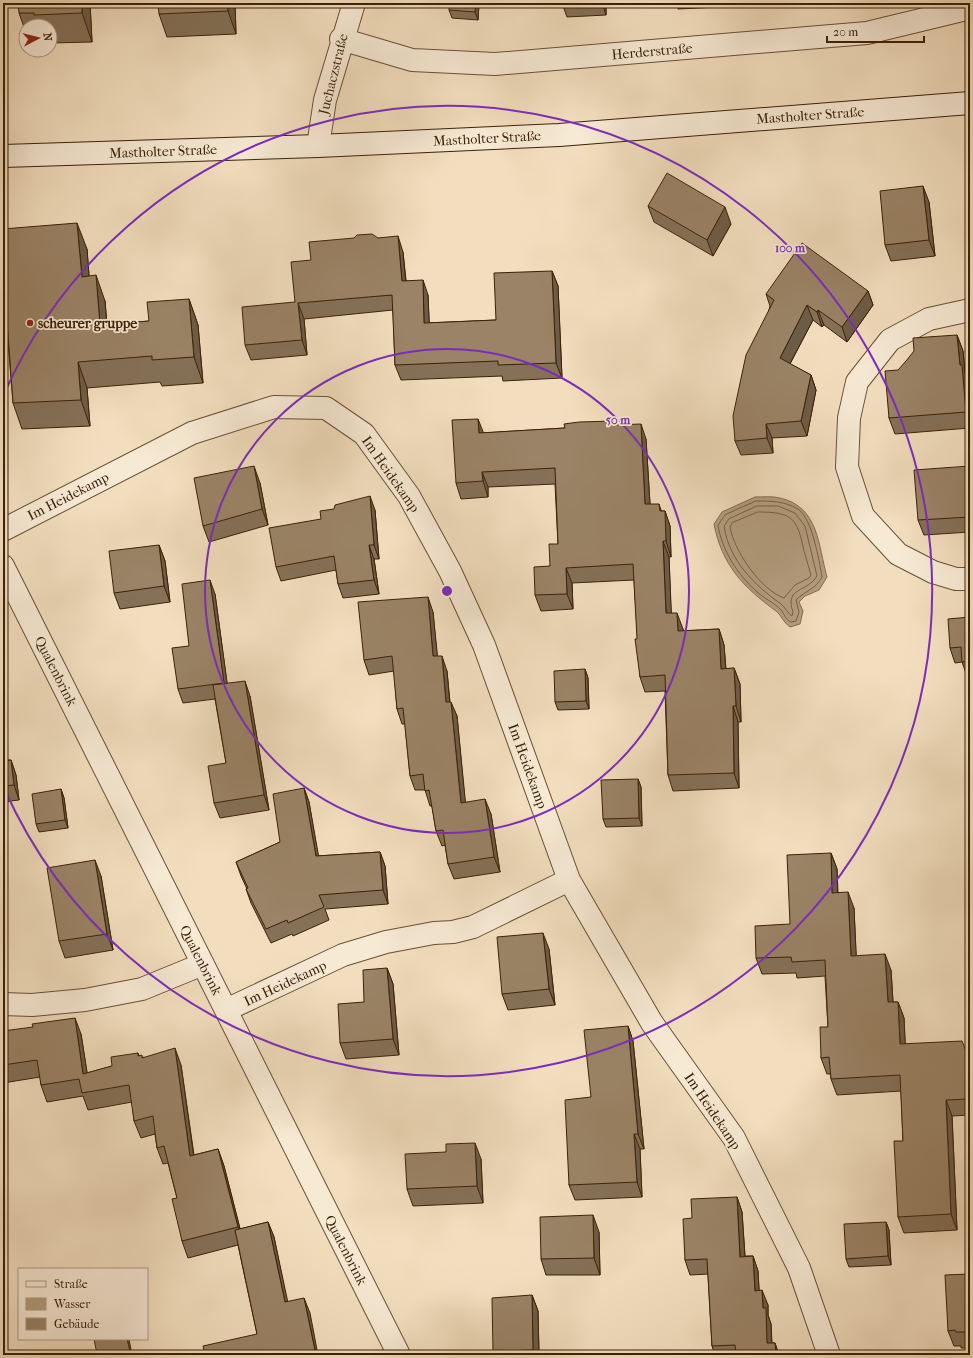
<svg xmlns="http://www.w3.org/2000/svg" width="973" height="1358" font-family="'IM FELL French Canon',serif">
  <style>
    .water { fill: #b49e80; stroke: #846c50 }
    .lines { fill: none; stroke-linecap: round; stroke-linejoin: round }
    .shore { stroke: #786044; stroke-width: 1 }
    .street-casing { stroke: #695035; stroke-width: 24 }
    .secondary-casing { stroke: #3b2107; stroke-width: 24 }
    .street { stroke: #f7ead5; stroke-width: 22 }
    .secondary { stroke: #f7ead5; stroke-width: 22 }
    .wall { fill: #847158; stroke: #3b2107 }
    .shaded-wall { fill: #6c5c47; stroke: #3b2107 }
    .building { fill: #9a8366; stroke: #3b2107 }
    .ring { fill: none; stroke: #7b2cbf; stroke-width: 2 }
    .poi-dot { fill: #8f2418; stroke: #f7ead5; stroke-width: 1.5 }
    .labels { text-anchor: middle; stroke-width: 3.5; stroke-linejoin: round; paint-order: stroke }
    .street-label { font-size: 14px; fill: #3b2107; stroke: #f7ead5 }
    .poi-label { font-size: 14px; font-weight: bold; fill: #3b2107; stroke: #f7ead5; text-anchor: start }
    .centre { fill: #7b2cbf; stroke: #f7ead5; stroke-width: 2 }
    .ring-label { font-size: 12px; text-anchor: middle; font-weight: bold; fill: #7b2cbf; stroke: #f7ead5; stroke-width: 3.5; stroke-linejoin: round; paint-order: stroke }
  </style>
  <rect width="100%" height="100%" fill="#f2debe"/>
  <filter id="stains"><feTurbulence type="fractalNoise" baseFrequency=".005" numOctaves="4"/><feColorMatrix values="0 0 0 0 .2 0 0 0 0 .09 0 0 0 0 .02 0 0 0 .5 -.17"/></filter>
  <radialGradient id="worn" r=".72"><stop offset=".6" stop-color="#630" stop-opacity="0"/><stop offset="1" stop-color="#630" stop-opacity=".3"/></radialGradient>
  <!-- water -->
  <path class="water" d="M755,497c8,0 17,-1 25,1 39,9 38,47 47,79l-8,13 -14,6 -6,6 4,9 -3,13 -10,3c-7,-5 -9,-12 -14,-16 -33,-24 -54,-46 -62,-87l8,-12z"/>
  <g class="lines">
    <!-- shore -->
    <path class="shore" d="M756,501c14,0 29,0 42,8 14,9 21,51 24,68 -7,13 -16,13 -26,23l3,12 -3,9 -5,1c-6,-3 -6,-7 -10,-12 -6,-7 -18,-12 -25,-19 -19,-17 -34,-41 -38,-66l7,-10z
      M757,506h21l17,7 10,13 12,50c-9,16 -33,11 -24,36l-1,4c-5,-3 -6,-8 -11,-12 -27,-19 -52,-44 -57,-78l5,-7z
      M758,512c35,0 39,6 46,39 2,8 5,16 7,24l-2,3 -14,7 -11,13c-23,-8 -50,-47 -54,-71l2,-4z"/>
    <!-- street casing -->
    <g class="street-casing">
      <path id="street" d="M341,39l71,21 83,4 372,-31 95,-23
        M318,146l7,-46 29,-97
        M970,310l-41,9 -39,21 -33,42 -8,36 -2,49 16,49 35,38 35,18 23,7h14
        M3,530l189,-97 82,-26 52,1 38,26 45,62 41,75 34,74 85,235 83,143 82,115 65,130 30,87
        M3,566l396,789
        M3,1004l29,1 53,-5 57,-11 61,-25
        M226,1010l117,-55 43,-13 48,-9 19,-1 20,-5 96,-47"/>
    </g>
    <!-- secondary casing -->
    <g class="secondary-casing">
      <path id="secondary" d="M3,156l315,-10 241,-11 411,-32"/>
    </g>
    <!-- street -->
    <use href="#street" class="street"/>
    <!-- secondary -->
    <use href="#secondary" class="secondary"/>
  </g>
  <!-- wall -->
  <path class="wall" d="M90,3l2,39 -42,1v-17h-24v7l-7,-20z
    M235,3l1,31 -69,3 -8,-23z
    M479,3l-1,17 -26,-2 -3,-8z
    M562,3h44v12l-39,2z
    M676,3h41v4l-39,2z
    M929,202l6,54 -44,5 -6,-16z
    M648,206l83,18 -18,32 -59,-34z
    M3,229l84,20 2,27 16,25 2,24 42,-4 40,-22 9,26 5,58 -41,3 -2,-4 -73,6 3,38 -68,3 -9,-26 -7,-85h-3z
    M378,238l25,14 3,28 22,15 1,28 67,-3 56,-49 6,15 4,92 -59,3 -1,-5 -101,4 -6,-15 -2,-55 -89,9 3,36 -56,5 -6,-15 50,-43 16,-42z
    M868,291l5,14 -26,37 -23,-17 -2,2 -9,-7 -23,44 21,11 5,15 -9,46 -35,2 1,15 -32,2 -6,-14 35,-135 -4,-12z
    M957,335l6,16 2,22 3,8 2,27v20l-75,6 -6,-16 9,-48z
    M615,425l31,14 4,65 11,7h4l5,15 1,31h-2l2,56 12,16v2l36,-2 5,16 2,24 8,-1 6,16 1,38h-3l1,66 -66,3 -5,-16 -3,-84 -20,1 -5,-15 -6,-97 -62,3 1,26 -32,2 -6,-16 15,-29 8,-22 -3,-60 -67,3v10l-27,2 -5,-16 27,-50z
    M970,466v66l-46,3 -6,-15z
    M260,483l8,42 -59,17 -6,-16z
    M375,510l4,49h-5l5,35 -36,4 -5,-14 -2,-14 -55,11 -5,-14z
    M159,545l6,16 5,41 -50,7 -6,-16z
    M215,594l12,89 23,13 19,114 -49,8 -6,-15 12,-40 -11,-64 -32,4 -5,-14z
    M433,612l4,44 10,15 3,31 7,14 8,86 26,12 9,58 -46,7 -6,-15 -3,-19 -3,1 -6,-15 -4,-25h-2l-5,-16h-10l-5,-14 -5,-52h-3l-5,-15 -3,-38 -25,4 -5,-15z
    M970,617v59h-3l-5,-14 -7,1 -5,-15z
    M585,669l3,9 1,31 -31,1 -3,-8z
    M3,679l1,4 3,25h-4z
    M3,726l4,34h4l5,15 3,25 -16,2z
    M638,779l3,8 1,39 -36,1 -3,-8z
    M304,788l5,14 9,54 62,-4 5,14 3,38 -63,5 4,11 -36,16 -1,-2 -21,9 -20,-40 -5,-14h1l-6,-13 -5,-14 44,-20z
    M61,789l3,9 4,30 -29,4 -3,-8z
    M831,853l6,16 1,24 16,15 2,48 35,14 2,32h5l6,16 1,26 65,17v54l-18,1 5,114 -53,3 -6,-16 5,-76 -2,-50 -64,4 -6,-16v-5h-4l-6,-16 7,-31 -3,-51 -28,2 -1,-5 -34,1 -6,-16 34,-34z
    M101,876l12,74 -48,8 -6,-17z
    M549,949l6,56 -47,5 -6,-16z
    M387,968l6,16 6,71 -53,4 -6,-16 24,-41z
    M628,1026l5,15 11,108h-4l2,48 -67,3 -6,-15 22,-88z
    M3,1031l78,3 6,39 25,-7 26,-13 1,3 3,1 39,8 13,90 24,-6 6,17 16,63 28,-7 6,15 13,65 23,11 -53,21 -19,-89 -50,13 -6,-17 -5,-43 -9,-35 -5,1 -6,-16 -2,-14 -14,4 -7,-17 -2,-19 -44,8 -5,-14 -36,6 -6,-17 -1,-8 -37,6z
    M481,1159l2,44 -70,3 -6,-17z
    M737,1197l5,15 3,44h8l5,15 1,19 9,15v10l3,9 1,19h3l4,12h-64l-3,-9 -4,-72 -18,1 -5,-15 7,-42z
    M886,1222l3,8 2,35 -42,2 -3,-8z
    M599,1232l1,43h-54l-5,-16z
    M970,1274v74h-9v-2h-7l-6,-15z
    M532,1295l6,16 1,44h-45l-1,-3z"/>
  <!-- shaded-wall -->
  <path class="shaded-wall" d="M82,3h8l2,39 -10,-29z
    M227,3h8l1,31 -8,-23z
    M476,3h3l-1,17 -3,-8z
    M602,3h4v12z
    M923,186l6,16 6,54 -6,-16z
    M725,207l6,17 -18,32 -6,-16z
    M77,223l10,26 4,53 -9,-25z
    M398,236l5,16 4,44 -5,-15z
    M552,271l6,15 4,92 -6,-15z
    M96,275l9,26 4,50 -9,-26z
    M423,280l5,15 2,43 -6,-15z
    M868,291l5,14 -26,37 -5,-15z
    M189,299l9,26 5,58 -9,-26z
    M298,303l6,16 3,36 -5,-15z
    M807,305l6,15 -28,53 -5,-15z
    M818,310l6,15 -2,2 -5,-15z
    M957,335l6,16 2,22 3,8 2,27v16l-4,-12 -6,-47z
    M78,362l9,26 3,38 -9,-26z
    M811,375l5,15 -9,46 -6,-15z
    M478,419l6,15 -5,-1z
    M641,424l5,15 5,81 -6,-16z
    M766,424l6,14 1,15 -6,-15z
    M254,466l6,17 8,42 -6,-16z
    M482,472l6,15v10l-5,-16z
    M370,496l5,14 4,49 -5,-14z
    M659,504l5,15 1,-8 5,15 1,31 -5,-16z
    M663,541l6,16 3,72 -6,-16z
    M159,545l6,16 5,41 -6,-16z
    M369,545l5,14 5,35 -5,-14z
    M566,568l6,15 1,26 -6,-15z
    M210,580l5,14 14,103 -5,-14z
    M428,597l5,15 6,59 -6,-15z
    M677,613l6,16 1,18 -6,-16z
    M719,629l5,16 3,40 -6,-16z
    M442,656l5,15 4,46 -5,-15z
    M734,668l6,16 1,38 -5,-16z
    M585,669l3,9 1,31 -3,-8z
    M3,679l1,4 3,25 -4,-12z
    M245,681l5,15 19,114 -5,-15z
    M451,702l6,14 10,102 -6,-15z
    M733,706l5,16 1,66 -5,-15z
    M3,726l6,50 -5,-15 -1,-6z
    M11,760l5,15 3,25 -5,-15z
    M638,779l3,8 1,39 -3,-8z
    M304,788l5,14 12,68 -5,-14z
    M61,789l3,9 4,30 -3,-8z
    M485,799l6,15 9,58 -6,-15z
    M380,852l5,14 3,38 -5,-14z
    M831,853l6,16 1,40 -6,-16z
    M95,860l6,16 12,74 -6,-16z
    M848,892l6,16 3,64 -6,-16z
    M543,933l6,16 6,56 -6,-16z
    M885,954l6,16 3,48 -6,-16z
    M387,968l6,16 6,71 -6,-16z
    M898,1002l6,16 2,42 -6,-16z
    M75,1018l6,16 9,57 -7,-17z
    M628,1026l5,15 11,108 -6,-15z
    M175,1048l6,17 15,108 -6,-17z
    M946,1100l6,16 5,114 -6,-16z
    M634,1134l6,15 2,48 -5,-15z
    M475,1143l6,16 2,44 -6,-17z
    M218,1149l6,17 20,78 -6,-17z
    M737,1197l5,15 4,60 -6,-15z
    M593,1215l6,17 1,43 -6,-17z
    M268,1222l6,15 17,80 -6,-15z
    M886,1222l3,8 2,35 -3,-9z
    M753,1256l5,15 2,35 -5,-15z
    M762,1290l6,15v10l3,9 1,31 -5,-12 -4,-35z
    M532,1295l6,16 1,44h-4l-2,-5z
    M304,1298l6,15 8,42h-2z
    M127,1339h2l3,16h-1z
    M775,1343l4,12h-3z"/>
  <!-- building -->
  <path class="building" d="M18,3h64v10l-48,2v-2h-15z
    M158,3h69l1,8 -69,3z
    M449,3h27l-1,9 -26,-2z
    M667,173l58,34 -18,33 -59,-34z
    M923,186l6,54 -44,5 -5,-54z
    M77,223l5,54 14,-2 4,50 49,-4 -2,-19 42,-3 5,58 -42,3v-4l-74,6 3,38 -68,3 -8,-111h-2v-63z
    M372,234l6,4 20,-2 4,45 21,-1 1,43 72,-3 -2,-47 58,-2 4,92 -58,2v-4l-103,4 -3,-70 -94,8 4,37 -57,5 -3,-38 53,-5 -4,-40 20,-2 -2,-18 45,-4 3,-3z
    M802,243l66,48 -26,36 -24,-17 -1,2 -10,-7 -27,53 31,17 -10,46 -35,3 1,14 -32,3 -2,-25 13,-61 28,-55 -8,-6z
    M957,335l3,30h2l4,47 -77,6 -4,-47 13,-1 8,-9 8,-10 -1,-13z
    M478,419l1,14 86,-5 -1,-4 15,-2 34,-1v4l28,-1 4,80h14l1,7h5l1,30h-3l3,72h11l1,18 41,-2 2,40 13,-1 2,38h-3l1,67 -66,2 -3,-100 -25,2 -5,-38h2l-4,-75 -67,4 1,26 -32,1 -1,-28 16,-1 -1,-22h9l-3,-76 -73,4 1,9 -27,2 -4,-63z
    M254,466l8,43 -59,17 -9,-48z
    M970,466v51l-52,3 -4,-50z
    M370,496l4,49h-5l5,35 -36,4 -4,-28 -58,11 -7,-39 52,-9 -1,-8 14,-2 1,-4z
    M159,545l5,41 -50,7 -5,-42z
    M210,580l14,103 -46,6 -6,-41 17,-2 -7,-62z
    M428,597l5,59h9l4,46h5l10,101 24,-4 9,58 -46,7 -5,-34 -7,1 -7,-41 -4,1 -2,-17 -13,2 -7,-68 -6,1 -5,-53 -28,4 -6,-58z
    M970,617v44l-8,1 -1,-15 -11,1 -2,-29z
    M585,669l1,32 -31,1 -1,-31z
    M245,681l19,114 -50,8 -6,-37 18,-3 -13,-78z
    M3,755l1,6 7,-1 3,25 -11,1z
    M638,779l1,39 -36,1 -2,-39z
    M304,788l12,68 64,-4 3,38 -64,5 5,12 -36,16 -1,-3 -21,9 -20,-40 2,-1 -12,-26 44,-20 -7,-48z
    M61,789l4,31 -29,4 -4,-30z
    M831,853l1,40 16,-1 3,64 34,-2 3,48h10l2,42 62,-3 8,20v38l-24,1 5,114 -53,3 -4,-76h9l-3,-66 -69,4 -2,-22 -8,1 -1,-31h8l-3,-67 -33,2 -1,-5 -35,1 -1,-32 35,-2 -3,-69z
    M95,860l12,74 -48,7 -12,-73z
    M543,933l6,56 -47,5 -5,-57z
    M387,968l6,71 -53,4 -2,-39 26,-2 -1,-32z
    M75,1018l8,56 29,-8 -1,-9 27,-4v3l4,-1v3l33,-10 15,108 28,-7 20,78 -56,14 -10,-42 5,-1 -13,-52 -7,2 -4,-32 -19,5 -5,-36 -47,8 -3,-14 -38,6 -4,-25 -34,5v-34l30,-4 -1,-3z
    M628,1026l10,108h-4l3,48 -68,3 -4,-85 26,-3 -7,-67z
    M475,1143l2,43 -70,3 -2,-35 41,-2v-8z
    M737,1197l3,60 13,-1 2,35 7,-1 1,18h3l1,35h8l1,12h-40l-1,-10 -23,1 -5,-87 -22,1 -2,-41 9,-1 -1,-19z
    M593,1215l1,43 -53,1 -1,-42z
    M268,1222l17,80 19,-4 12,57h-111l-2,-9 54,-12 -22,-104z
    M886,1222l2,34 -42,3 -2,-35z
    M970,1274v58h-14l-1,-2 -7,1 -3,-56z
    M532,1295l1,55 -40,2 -1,-54z
    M94,1339h33l4,16h-37l3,-1z
    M597,1353v2h-29z"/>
  <!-- distance rings -->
  <g class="ring">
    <circle cx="447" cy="591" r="242"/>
    <path d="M4 394A485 485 0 1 1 4 788"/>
  </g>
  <!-- markers -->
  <circle class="poi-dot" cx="30" cy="323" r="4"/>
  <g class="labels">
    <!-- street labels -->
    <g class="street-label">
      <text transform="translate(652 51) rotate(-5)" y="5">Herderstraße</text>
      <text transform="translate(333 74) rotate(-76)" y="5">Juchaczstraße</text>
      <text transform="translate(810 115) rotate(-4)" y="5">Mastholter Straße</text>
      <text transform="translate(487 138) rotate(-3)" y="5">Mastholter Straße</text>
      <text transform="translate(163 151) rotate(-2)" y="5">Mastholter Straße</text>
      <text transform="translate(391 474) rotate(55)" y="5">Im Heidekamp</text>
      <text transform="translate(68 496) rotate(-27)" y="5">Im Heidekamp</text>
      <text transform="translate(56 671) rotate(63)" y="5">Qualenbrink</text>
      <text transform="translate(528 766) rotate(70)" y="5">Im Heidekamp</text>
      <text transform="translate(201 960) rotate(63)" y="5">Qualenbrink</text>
      <text transform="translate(285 983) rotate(-25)" y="5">Im Heidekamp</text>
      <text transform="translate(713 1111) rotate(56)" y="5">Im Heidekamp</text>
      <text transform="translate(346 1250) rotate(63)" y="5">Qualenbrink</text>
    </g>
    <!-- poi labels -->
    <g class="poi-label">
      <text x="38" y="328">scheurer gruppe</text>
    </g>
  </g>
  <circle cx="447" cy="591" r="6" class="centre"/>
  <g class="ring-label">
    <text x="790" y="252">100 m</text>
    <text x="618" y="424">50 m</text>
  </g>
  <!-- margin -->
  <rect width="973" height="1358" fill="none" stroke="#f2debe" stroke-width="16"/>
  <rect x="4" y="4" width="965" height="1350" fill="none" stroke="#3b2107" stroke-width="2"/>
  <rect x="8" y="8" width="957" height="1342" fill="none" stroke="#3b2107"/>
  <!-- legend -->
  <rect x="18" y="1268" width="130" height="72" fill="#f7ead5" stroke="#ac9a83"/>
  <rect x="26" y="1281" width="20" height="6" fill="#f7ead5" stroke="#ac9a83"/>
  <text x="54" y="1288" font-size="12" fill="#3b2107">Straße</text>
  <rect x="26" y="1298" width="20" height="12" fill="#b49e80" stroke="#ac9a83"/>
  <text x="54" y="1308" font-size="12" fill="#3b2107">Wasser</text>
  <rect x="26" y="1318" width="20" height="12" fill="#9a8366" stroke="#ac9a83"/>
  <text x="54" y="1328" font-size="12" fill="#3b2107">Gebäude</text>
  <!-- north arrow -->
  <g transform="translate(38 38) rotate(83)"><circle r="19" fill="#f7ead5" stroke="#ac9a83"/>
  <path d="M0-3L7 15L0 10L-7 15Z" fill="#8f2418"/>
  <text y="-6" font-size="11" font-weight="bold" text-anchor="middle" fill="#3b2107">N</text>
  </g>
  <!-- scale -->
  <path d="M827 36v6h97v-6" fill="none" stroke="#3b2107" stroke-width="2"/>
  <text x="833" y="36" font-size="12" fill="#3b2107" stroke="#f7ead5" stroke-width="3" paint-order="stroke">20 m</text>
  <rect width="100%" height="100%" filter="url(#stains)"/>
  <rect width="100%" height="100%" fill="url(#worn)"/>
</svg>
